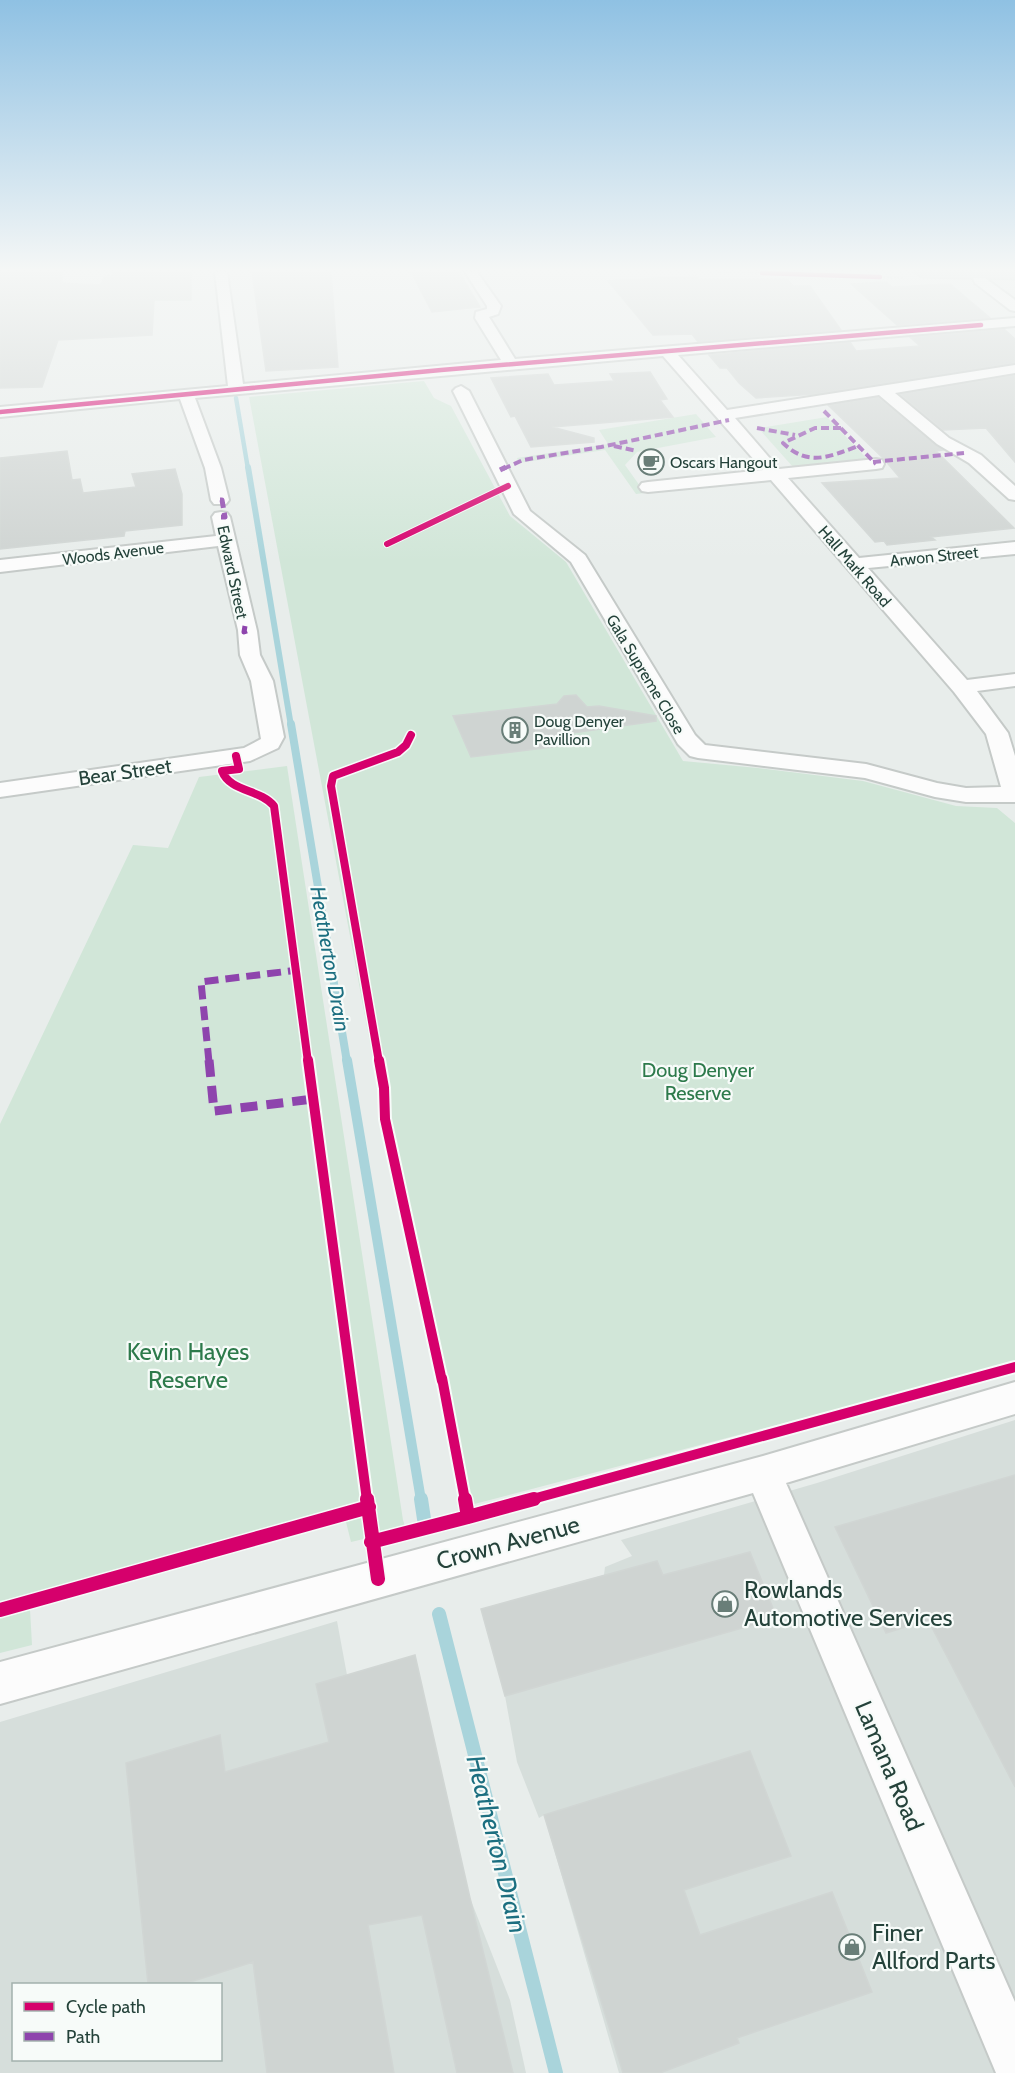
<svg xmlns="http://www.w3.org/2000/svg" width="1015" height="2073" font-family="Cabin,sans-serif">
  <style>
    .built { fill: #d6dedb; fill-rule: evenodd }
    .green { fill: #d1e6d8 }
    .lines { fill: none; stroke-linecap: round; stroke-linejoin: round }
    .stream-far4 { stroke: #a9d4db; stroke-width: 4.5 }
    .stream-far3 { stroke: #a9d4db; stroke-width: 6 }
    .stream-far2 { stroke: #a9d4db; stroke-width: 8 }
    .stream-far1 { stroke: #a9d4db; stroke-width: 10 }
    .stream { stroke: #a9d4db; stroke-width: 14 }
    .building { fill: #cfd4d2; stroke: #d1d6d4; stroke-width: 1.5 }
    .minor-casing { stroke: #c5cac8; stroke-width: 4 }
    .major-casing { stroke: #c3ccc9; stroke-width: 3 }
    .path { stroke: #c3ccca; stroke-width: 2; stroke-dasharray: 1.5 2; stroke-linecap: butt }
    .minor { fill: #fcfcfc; fill-rule: evenodd }
    .major { fill: #cfd7d5; fill-rule: evenodd }
    .quiet-far3 { stroke: #8e44ad; stroke-width: 4; stroke-dasharray: 8 4; stroke-linecap: butt }
    .quiet-far2 { stroke: #8e44ad; stroke-width: 5; stroke-dasharray: 10 5; stroke-linecap: butt }
    .quiet-far1 { stroke: #8e44ad; stroke-width: 7; stroke-dasharray: 14 7; stroke-linecap: butt }
    .quiet { stroke: #8e44ad; stroke-width: 9; stroke-dasharray: 17 9; stroke-linecap: butt }
    .cycleway-far4-casing { stroke: #f7fbf9; stroke-width: 7 }
    .cycleway-far3-casing { stroke: #f7fbf9; stroke-width: 8 }
    .cycleway-far2-casing { stroke: #f7fbf9; stroke-width: 11 }
    .cycleway-far1-casing { stroke: #f7fbf9; stroke-width: 14 }
    .cycleway-casing { stroke: #f7fbf9; stroke-width: 17 }
    .cycleway-far4 { stroke: #d6006c; stroke-width: 4.5 }
    .cycleway-far3 { stroke: #d6006c; stroke-width: 6 }
    .cycleway-far2 { stroke: #d6006c; stroke-width: 8 }
    .cycleway-far1 { stroke: #d6006c; stroke-width: 10 }
    .cycleway { stroke: #d6006c; stroke-width: 14 }
    .labels { text-anchor: middle; stroke-width: 4.5; stroke-linejoin: round; paint-order: stroke }
    .far-poi-label { font-size: 16px; fill: #24423a; stroke: #f7fbf9; text-anchor: start }
    .far-street-label { font-size: 16px; fill: #24423a; stroke: #f7fbf9 }
    .street-label { font-size: 20px; fill: #24423a; stroke: #f7fbf9 }
    .park-label { font-size: 20px; fill: #2d7a4b; stroke: #f7fbf9 }
    .water-label { font-size: 21px; font-style: italic; fill: #1c6f80; stroke: #f7fbf9 }
    .near-park-label { font-size: 24px; fill: #2d7a4b; stroke: #f7fbf9 }
    .near-street-label { font-size: 24px; fill: #24423a; stroke: #f7fbf9 }
    .near-poi-label { font-size: 24px; fill: #24423a; stroke: #f7fbf9; text-anchor: start }
    .near-water-label { font-size: 26px; font-style: italic; fill: #1c6f80; stroke: #f7fbf9 }
  </style>
  <rect width="100%" height="100%" fill="#e8edeb"/>
  <!-- built -->
  <path class="built" d="M1015,1420v653h-396l-75,-258 -5,3 -22,-56 -12,-66 -24,-87 123,-34 1,-8 27,-11 -11,-16 196,-57z
    M337,1621l10,54 68,-20 55,243 40,102 16,73h-526v-351zM14,1984h206v76h-206z"/>
  <!-- green -->
  <path class="green" d="M424,381l10,17 17,8 59,110 56,46 117,199 75,7 105,13 93,25 41,2 18,15v541l-2,-1 -554,145 -17,-127 -38,-157 -155,-827z
    M696,414l20,23 -79,15 -12,13 20,28 -9,1 -31,-44 -86,13 -2,-5 91,-14 -9,-14z
    M827,417l41,43 -75,7 -32,-36 5,-4z
    M287,766l116,754 3,9 -55,13 -5,-20 -316,87 2,36 -32,8v-529l133,-279 35,3 31,-71z"/>
  <g class="lines">
    <!-- stream-far4 -->
    <path class="stream-far4" d="M236,398l12,71"/>
    <!-- stream-far3 -->
    <path class="stream-far3" d="M248,467l43,259"/>
    <!-- stream-far2 -->
    <path class="stream-far2" d="M291,724l56,338"/>
    <!-- stream-far1 -->
    <path class="stream-far1" d="M347,1060l74,440"/>
    <!-- stream -->
    <path class="stream" d="M421,1499l3,20
      M439,1614l117,459"/>
  </g>
  <!-- building -->
  <path class="building" d="M0,272h62v11l38,2 5,-9h7l1,-4h78v28h-37l-2,35 -94,5 -16,47 -42,1z
    M252,272h79l7,95 -72,4z
    M411,272h48l21,35 -48,5z
    M696,276l3,3h88l6,7h17l31,44 -143,12 -6,-8 -39,1 -45,-54z
    M887,282l5,5 58,-3 40,34 -93,7 -46,-41z
    M1004,329l11,10v24l-198,31 -61,4 -17,-15 -12,-15h-7l-11,-13 141,-13 6,9 64,-5 -10,-9z
    M650,372l17,27 -7,1 13,17 -121,10 42,11v4l-63,5 -16,-31 -4,1 -20,-39 57,-4 6,11 60,-4 -4,-7z
    M1015,375v87l-29,-34 -43,2 -43,-36z
    M878,397l65,53 -7,1 78,77 -83,9 4,3 -48,5 -3,-4 -9,1 -53,-59 78,-5 -16,-19 -56,-54z
    M67,451l5,29 8,-1 3,14 53,-6 -4,-13 43,-5 7,25v31l-57,6 -1,5 -124,13v-91z
    M576,695l11,12 12,-1 57,10v5l-84,12 5,11 -106,13 -18,-41 104,-12 7,-8z
    M1015,1475v312l-87,-167 -42,13 -51,-106z
    M750,1552l27,66 -272,78 -24,-87 176,-48 6,14z
    M415,1655l55,243 43,175h-56l-35,-158 -54,10 26,148h-127l-14,-111 -69,22h-36l-22,-221 94,-28 5,37 104,-30 -13,-58z
    M750,1751l41,105 -107,34 16,45 132,-43 40,100 -135,46 2,5 -79,30h-37l-79,-258z"/>
  <g class="lines">
    <!-- minor casing -->
    <g class="minor-casing">
      <path id="minor" d="M215,272h12l16,112 258,-24 -26,-42 1,-6 11,-3v-3l-22,-34h12l24,34 -3,8 -9,3 26,42 500,-41v8l-337,29 49,55 288,-45v8l-120,20 54,45 32,17 34,31v14l-6,-1 -40,-36 -32,-19 -58,-49 -144,23 44,51 97,-10 6,1 2,4 -2,4 -6,1 -88,9 71,80 156,-16v12l-147,14 99,112 48,-6v12l-38,5 31,42 7,23v46h-49l-31,-5 -70,-19 -167,-20 -8,-2 -12,-12 -107,-182 -57,-48 -61,-123 3,-3 5,-2 8,5 61,120 55,44 110,180 10,10 161,19 71,19 29,5 35,-1 -15,-53 -32,-42 -183,-212 -123,12 -6,-1 -3,-4 3,-4 6,-1 115,-12 -100,-114 -468,42 26,70 8,32 -3,4h-12l-3,-4 -6,-32 -25,-69 -180,18v-10l228,-21z
        M970,272h12l3,6 30,22v11l-5,-1 -35,-27z
        M221,512l6,1 3,4 27,114 3,24 13,26 11,56 -6,11 -28,13 -250,36v-14l244,-35 17,-9 -10,-58 -11,-26 -2,-25 -20,-84 -218,26v-12l216,-24 -4,-19 3,-4z
        M1015,1382v32l-229,69 229,519v71h-19l-243,-580 -753,211v-42l763,-206z"/>
    </g>
    <!-- major casing -->
    <g class="major-casing">
      <path id="major" d="M914,272h101v7l-93,-2z"/>
    </g>
    <!-- path -->
    <path class="path" d="M720,272l42,1
      M880,277l23,1"/>
    <!-- minor -->
    <use href="#minor" class="minor"/>
    <!-- major -->
    <use href="#major" class="major"/>
    <!-- quiet-far3 -->
    <path class="quiet-far3" d="M824,411l52,53
      M757,428l38,7
      M841,428h-26l-32,15c25,24 46,14 75,3
      M614,446l23,5
      M873,462l91,-9
      M503,469l20,-9 78,-13 128,-27"/>
    <!-- quiet-far2 -->
    <path class="quiet-far2" d="M500,470l6,-3
      M220,500h2l3,17h-4
      M245,626l-1,6 3,-1"/>
    <!-- quiet-far1 -->
    <path class="quiet-far1" d="M209,1062l-8,-80 97,-12"/>
    <!-- quiet -->
    <path class="quiet" d="M209,1060l5,51 100,-12"/>
    <!-- cycleway-far4 casing -->
    <g class="cycleway-far4-casing">
      <path id="cycleway-far4" d="M762,273l118,4
        M0,412l441,-42 540,-45"/>
    </g>
    <!-- cycleway-far3 casing -->
    <g class="cycleway-far3-casing">
      <path id="cycleway-far3" d="M387,544l121,-58"/>
    </g>
    <!-- cycleway-far2 casing -->
    <g class="cycleway-far2-casing">
      <path id="cycleway-far2" d="M236,756l3,13 -17,2c8,21 38,18 52,35l34,256
        M379,1062l-48,-276 2,-10 65,-24 8,-7 5,-10"/>
    </g>
    <!-- cycleway-far1 casing -->
    <g class="cycleway-far1-casing">
      <path id="cycleway-far1" d="M308,1060l59,440
        M379,1060l5,28 1,31 57,262
        M442,1378l23,122
        M529,1500l486,-133"/>
    </g>
    <!-- cycleway casing -->
    <g class="cycleway-casing">
      <path id="cycleway" d="M367,1499l11,80
        M465,1499l3,18 66,-18
        M371,1542l97,-25
        M0,1610l369,-103"/>
    </g>
    <!-- cycleway-far4 -->
    <use href="#cycleway-far4" class="cycleway-far4"/>
    <!-- cycleway-far3 -->
    <use href="#cycleway-far3" class="cycleway-far3"/>
    <!-- cycleway-far2 -->
    <use href="#cycleway-far2" class="cycleway-far2"/>
    <!-- cycleway-far1 -->
    <use href="#cycleway-far1" class="cycleway-far1"/>
    <!-- cycleway -->
    <use href="#cycleway" class="cycleway"/>
  </g>
  <!-- sky -->
  <linearGradient id="sky" x2="0" y2="1"><stop stop-color="#8fc1e3"/><stop offset="0.48" stop-color="#f5f7f6"/><stop offset="1" stop-color="#f5f7f6" stop-opacity="0"/></linearGradient>
  <rect width="1015" height="562" fill="url(#sky)"/>
  <!-- icons -->
  <defs>
    <g id="cafe-ring" transform="scale(1.35)"><circle r="9.5" fill="#f7fbf9" stroke="#697e78" stroke-width="1.5"/><path d="M-5.5-4.5H6V0H3Q3 3.5 0 3.5H-2.5Q-5.5 3.5-5.5 0ZM3-3.2v2h1.7v-2ZM-6 4.5H4V6H-6Z" fill="#697e78"/></g>
    <g id="building-ring" transform="scale(1.35)"><circle r="9.5" fill="#f7fbf9" stroke="#697e78" stroke-width="1.5"/><path d="M-4-6H4V6H1V3H-1V6H-4ZM-2.5-4.3h1.7v1.8h-1.7ZM.8-4.3h1.7v1.8H.8ZM-2.5-1h1.7V.8h-1.7ZM.8-1h1.7V.8H.8Z" fill="#697e78"/></g>
    <g id="shop-ring" transform="scale(1.35)"><circle r="9.5" fill="#f7fbf9" stroke="#697e78" stroke-width="1.5"/><path d="M-5-2.5h2.3a2.7 3.5 0 0 1 5.4 0H5L5.5 6h-11ZM-1.5-2.5h3a1.5 2.3 0 0 0-3 0Z" fill="#697e78"/></g>
  </defs>
  <g fill-rule="evenodd">
    <use href="#cafe-ring" x="651" y="462"/>
    <use href="#building-ring" x="515" y="730"/>
    <use href="#shop-ring" x="725" y="1604"/>
    <use href="#shop-ring" x="852" y="1947"/>
  </g>
  <g class="labels">
    <!-- far-poi labels -->
    <g class="far-poi-label">
      <text x="670" y="468">Oscars Hangout</text>
      <text x="534" y="727">Doug Denyer<tspan x="534" dy="18">Pavillion</tspan></text>
    </g>
    <!-- far-street labels -->
    <g class="far-street-label">
      <text transform="translate(113 553) rotate(-7)" y="6">Woods Avenue</text>
      <text transform="translate(934 556) rotate(-6)" y="6">Arwon Street</text>
      <text transform="translate(855 566) rotate(49)" y="6">Hall Mark Road</text>
      <text transform="translate(233 572) rotate(78)" y="6">Edward Street</text>
      <text transform="translate(646 674) rotate(59)" y="6">Gala Supreme Close</text>
    </g>
    <!-- street labels -->
    <g class="street-label">
      <text transform="translate(125 772) rotate(-8)" y="7">Bear Street</text>
    </g>
    <!-- park labels -->
    <g class="park-label">
      <text x="698" y="1077">Doug Denyer<tspan x="698" dy="23">Reserve</tspan></text>
    </g>
    <!-- water labels -->
    <g class="water-label">
      <text transform="translate(330 959) rotate(80)" y="7">Heatherton Drain</text>
    </g>
    <!-- near-park labels -->
    <g class="near-park-label">
      <text x="188" y="1360">Kevin Hayes<tspan x="188" dy="28">Reserve</tspan></text>
    </g>
    <!-- near-street labels -->
    <g class="near-street-label">
      <text transform="translate(508 1543) rotate(-15)" y="8">Crown Avenue</text>
      <text transform="translate(889 1766) rotate(67)" y="8">Lamana Road</text>
    </g>
    <!-- near-poi labels -->
    <g class="near-poi-label">
      <text x="744" y="1598">Rowlands<tspan x="744" dy="28">Automotive Services</tspan></text>
      <text x="872" y="1941">Finer<tspan x="872" dy="28">Allford Parts</tspan></text>
    </g>
    <!-- near-water labels -->
    <g class="near-water-label">
      <text transform="translate(497 1844) rotate(76)" y="9">Heatherton Drain</text>
    </g>
  </g>
  <!-- legend -->
  <rect x="12" y="1983" width="210" height="78" fill="#f7fbf9" stroke="#a3b1ad" stroke-width="1.5"/>
  <rect x="24" y="2002" width="30" height="9" fill="#d6006c" stroke="#a3b1ad" stroke-width="1.5"/>
  <text x="66" y="2013" font-size="18" fill="#24423a">Cycle path</text>
  <rect x="24" y="2032" width="30" height="9" fill="#8e44ad" stroke="#a3b1ad" stroke-width="1.5"/>
  <text x="66" y="2043" font-size="18" fill="#24423a">Path</text>
</svg>
